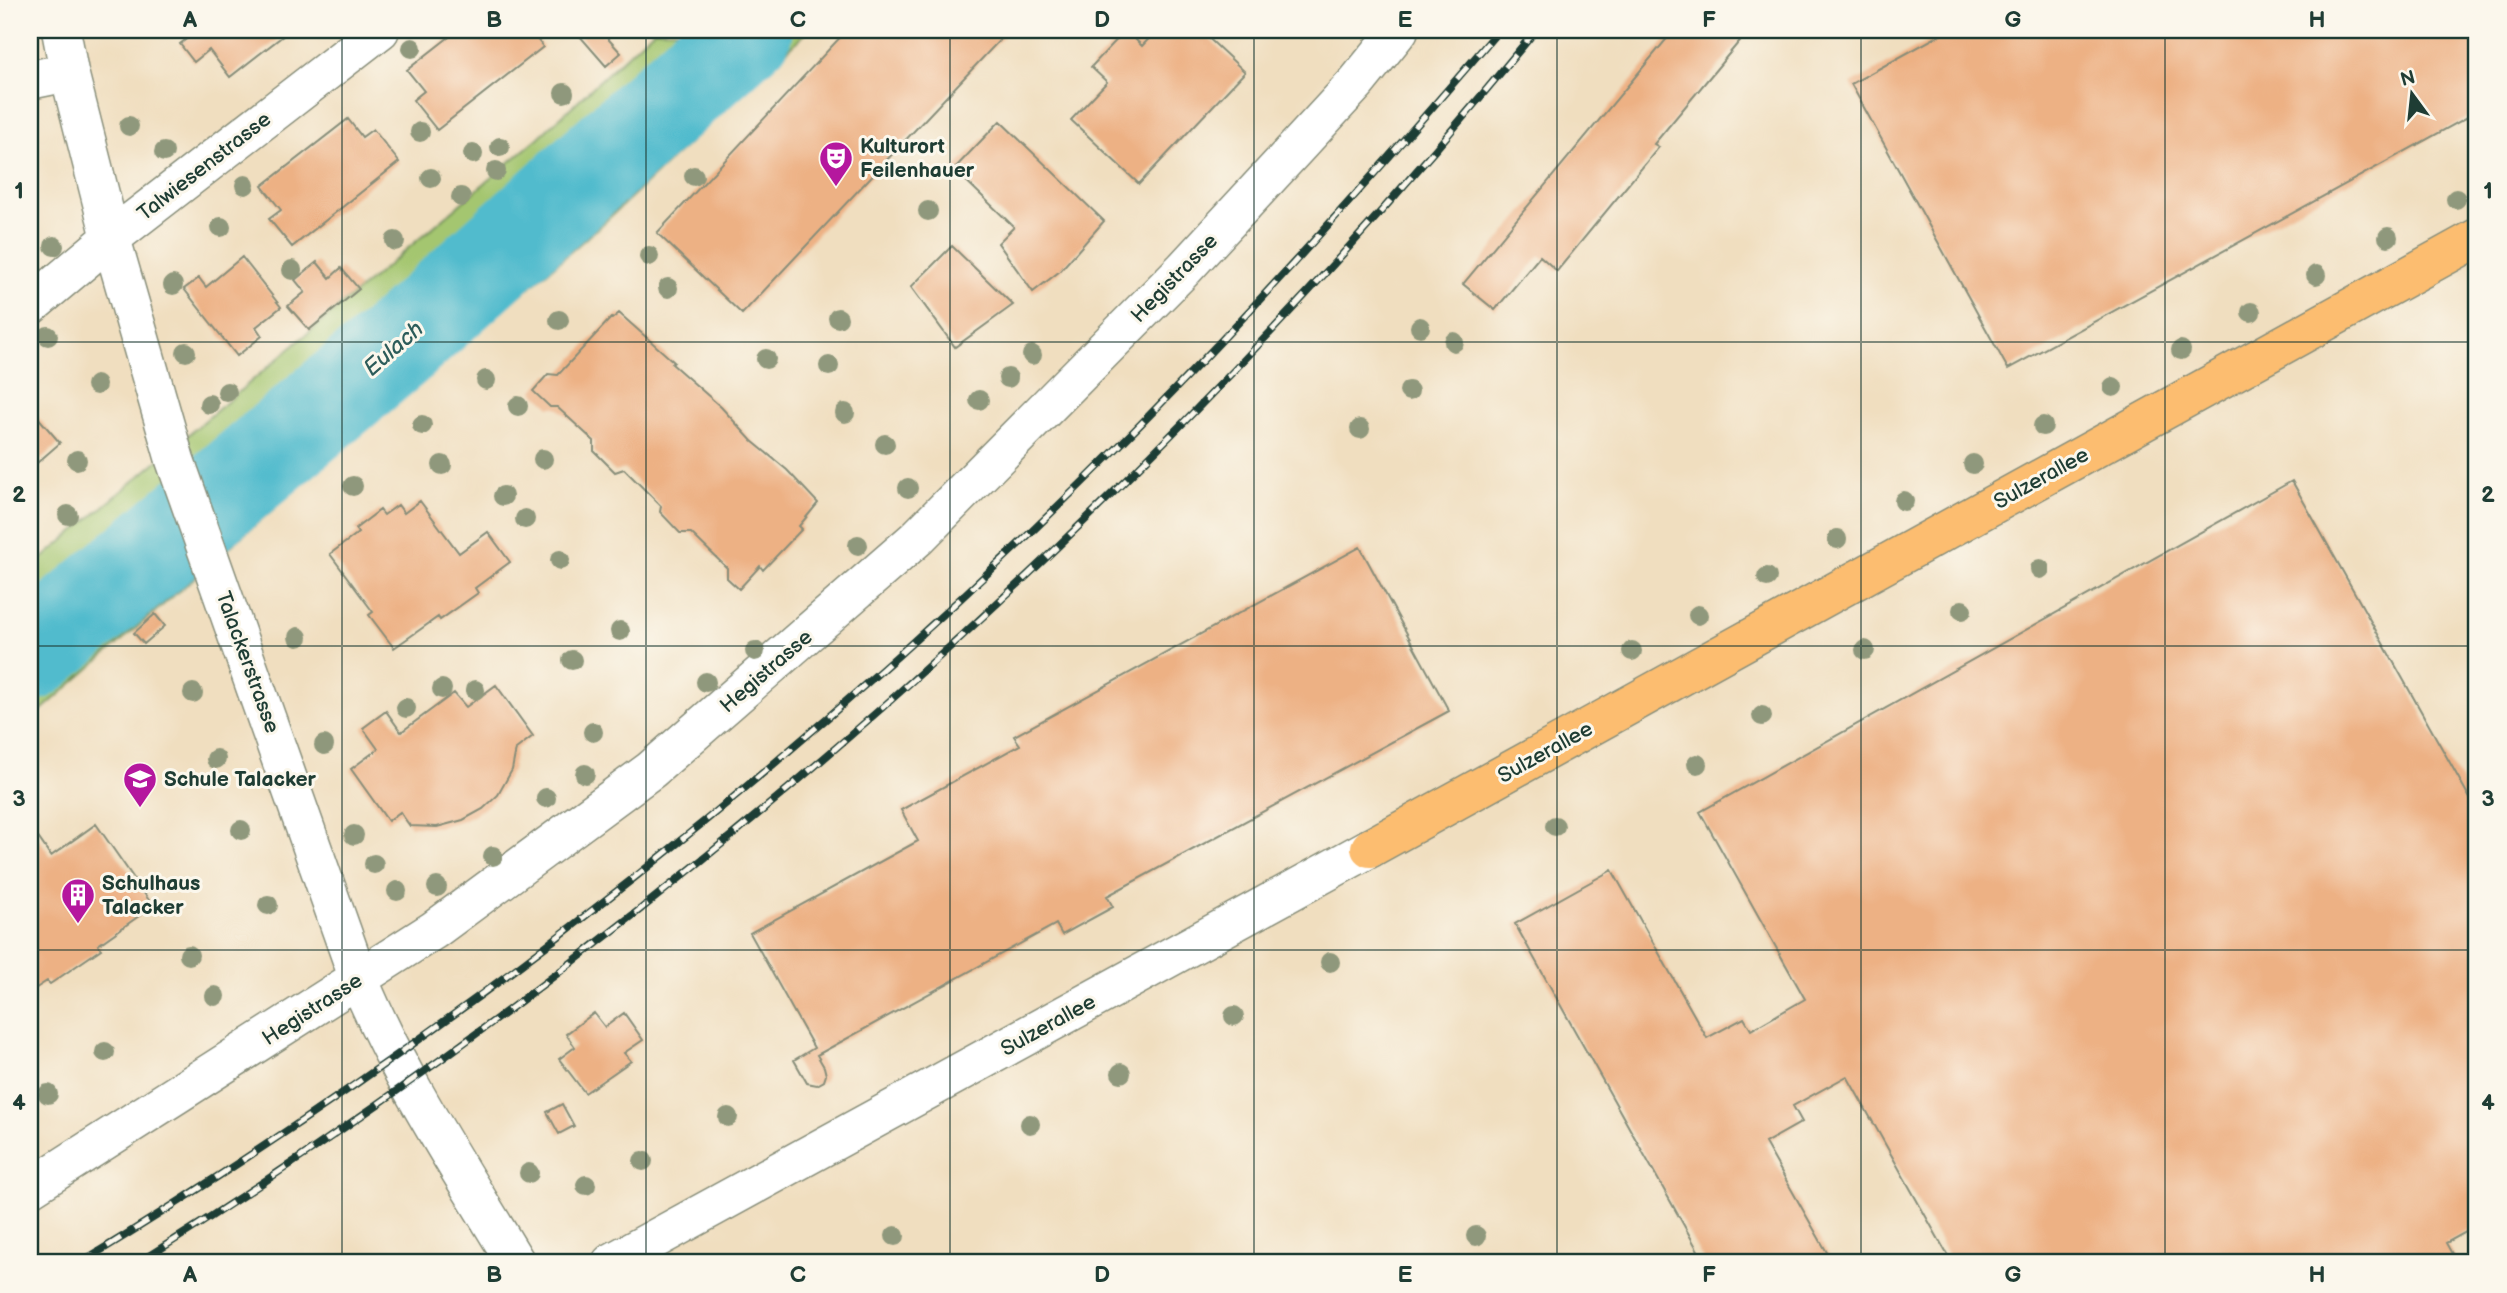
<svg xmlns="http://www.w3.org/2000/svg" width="2507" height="1293" font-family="'Balsamiq Sans',sans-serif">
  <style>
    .green { fill: #a4c66f; stroke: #628252; stroke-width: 2 }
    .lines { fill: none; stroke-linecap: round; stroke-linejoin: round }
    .river { stroke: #51bbcd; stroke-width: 93 }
    .building { fill: #edb184 }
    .minor-casing { stroke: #888e7a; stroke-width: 41 }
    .major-casing { stroke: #888e7a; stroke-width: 41 }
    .minor { stroke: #fff; stroke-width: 38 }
    .major { stroke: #fcbd6f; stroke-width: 38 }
    .rail-casing { stroke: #1f3d34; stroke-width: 8 }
    .rail { stroke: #fbf7ec; stroke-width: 5; stroke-dasharray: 16; stroke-linecap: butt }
    .tree { fill: #8f987b }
    .grid { fill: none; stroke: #1f3d34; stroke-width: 2; stroke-opacity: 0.55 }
    .labels { text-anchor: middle; stroke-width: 6; stroke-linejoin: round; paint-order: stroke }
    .poi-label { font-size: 21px; font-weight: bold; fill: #1f3d34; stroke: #fbf7ec; text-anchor: start }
    .street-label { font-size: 21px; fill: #1f3d34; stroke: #fbf7ec }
    .water-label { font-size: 23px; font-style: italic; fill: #2c5c5a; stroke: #fbf7ec }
    .neatline { fill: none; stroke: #1f3d34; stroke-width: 2.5 }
    .grid-label { font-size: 23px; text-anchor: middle; font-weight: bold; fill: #1f3d34 }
  </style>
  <rect width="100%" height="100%" fill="#fbf7ec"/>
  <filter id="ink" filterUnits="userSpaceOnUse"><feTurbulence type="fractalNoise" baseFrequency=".0143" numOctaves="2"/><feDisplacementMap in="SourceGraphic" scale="14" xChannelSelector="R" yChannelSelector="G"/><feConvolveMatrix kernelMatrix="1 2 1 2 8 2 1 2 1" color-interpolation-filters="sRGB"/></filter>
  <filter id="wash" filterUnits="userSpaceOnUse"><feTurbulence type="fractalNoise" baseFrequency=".00686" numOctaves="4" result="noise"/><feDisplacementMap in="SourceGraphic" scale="28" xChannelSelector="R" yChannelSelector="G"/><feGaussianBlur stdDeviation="1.57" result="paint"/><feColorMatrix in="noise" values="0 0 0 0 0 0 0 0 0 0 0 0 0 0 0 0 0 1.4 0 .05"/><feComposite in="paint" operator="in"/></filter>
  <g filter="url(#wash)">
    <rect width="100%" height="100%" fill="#f0debf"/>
    <!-- green -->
    <path class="green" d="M654,30h155l-201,189 -578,501v-151l508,-431z"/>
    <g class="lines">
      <!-- river -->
      <path class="river" d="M30,655l364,-307 352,-318"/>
    </g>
    <g id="blocks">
      <!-- building -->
      <path class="building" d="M192,30h88l4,5 -54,42 -21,-27 -15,12 -14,-18 14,-11z
        M458,30h72l13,17 -106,83 -24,-30 11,-9 -17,-21z
        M583,30h17l21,23 -15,13 -28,-32z
        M847,30h162l-267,284 -85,-81z
        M1126,30l16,16 15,-16h43l45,42 -106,112 -68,-64 36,-38 -16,-15z
        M1674,30h61l8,7 -89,107 5,3 -102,124 -17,-15 -45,54 -32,-26z
        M1949,30h528v82l-469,257 -157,-285z
        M348,119l14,18 11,-8 26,33 -107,85 -23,-28 12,-9 -19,-24z
        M1000,121l104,100 -44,50 -27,21 -35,-49 16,-16 -60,-58z
        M952,246l61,59 -58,42 -44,-60z
        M242,257l39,50 -25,20 6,9 -25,20 -53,-67 15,-11 7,9z
        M317,262l13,16 11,-10 18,21 -50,41 -21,-24 17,-14 -10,-12z
        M619,313l55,49 -2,2 49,43 31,34 35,29 31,33 -19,23 3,3 -39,41 -3,-4 -21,23 -12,-11v-10l-36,-35h-11l-20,-21 1,-6 -37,-37 -9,3 -21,-21v-10l-37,-34h-7l-17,-16 15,-17 10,1 53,-57 1,1z
        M30,408l30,35 -30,26z
        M2292,481l185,330v415l-31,17 11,20h-505l-105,-187 -54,30 9,16 -37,21 68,120h-128l-190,-339 97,-54 95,168 37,-20 7,12 54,-31 -105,-187z
        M420,501l39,52 29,-21 22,30 -35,26 3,5 -38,27 -2,-3 -44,31 -25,-33 4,-3 -43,-58 28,-21 -3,-4 25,-19 4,5 14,-10 6,8z
        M1360,547l89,164 -342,185 6,11 -51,28 -6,-11 -239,131 7,12 2,8 -2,6 -7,4 -10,-2 -13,-23 20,-12 -64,-115 168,-92 -17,-31 119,-65 -6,-9z
        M155,614l10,12 -21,18 -10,-11z
        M496,685l37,51 -17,13 -4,21 -14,25 -15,14 -20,11 -26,7 -27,-1 -10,-14 -12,9 -37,-52 27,-20 -15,-21 23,-17 15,21 53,-39 12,14z
        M96,824l57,82 -55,39 3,4 -51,35 -3,-3 -17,11v-151l7,-5 14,20z
        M594,1013l11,14 19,-14 19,27 -19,13 7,8 -46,32 -26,-34 16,-12 -9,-13z
        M562,1104l12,22 -15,8 -12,-22z"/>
    </g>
  </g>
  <g filter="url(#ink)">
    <use href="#blocks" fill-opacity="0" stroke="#888e7a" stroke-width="2"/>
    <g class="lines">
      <!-- minor casing -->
      <g class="minor-casing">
        <path id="minor" d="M61,30l8,42 42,166 64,222 184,520c41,99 102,191 157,283
          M30,80l39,-8
          M30,306l81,-68 269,-208
          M30,1188l404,-258 217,-160 266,-232 267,-269 173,-187 42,-52
          M611,1263l759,-415"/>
      </g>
      <!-- major casing -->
      <g class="major-casing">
        <path id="major" d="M1370,848l1107,-610"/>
      </g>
      <!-- minor -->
      <use href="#minor" class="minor"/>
      <!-- major -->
      <use href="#major" class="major"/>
      <!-- rail casing -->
      <g class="rail-casing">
        <path id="rail" d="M80,1263c375,-228 724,-502 1035,-813 134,-134 261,-276 384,-420
          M138,1263c529,-331 1003,-751 1398,-1233"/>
      </g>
      <!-- rail -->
      <use href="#rail" class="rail"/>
    </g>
    <!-- trees -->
    <g class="tree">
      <circle cx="412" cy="48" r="10"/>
      <circle cx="564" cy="93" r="10"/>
      <circle cx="129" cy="126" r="10"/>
      <circle cx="420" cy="132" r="10"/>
      <circle cx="500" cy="147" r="10"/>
      <circle cx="164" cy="152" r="10"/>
      <circle cx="473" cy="154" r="10"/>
      <circle cx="496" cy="171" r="10"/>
      <circle cx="694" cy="176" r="10"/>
      <circle cx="431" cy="178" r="10"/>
      <circle cx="245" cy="185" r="10"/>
      <circle cx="461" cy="197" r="10"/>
      <circle cx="2456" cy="199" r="10"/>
      <circle cx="928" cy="211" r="10"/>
      <circle cx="221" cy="227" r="10"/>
      <circle cx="2388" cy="237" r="10"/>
      <circle cx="395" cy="241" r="10"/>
      <circle cx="54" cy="246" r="10"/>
      <circle cx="649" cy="256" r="10"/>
      <circle cx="292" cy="270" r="10"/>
      <circle cx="2316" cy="275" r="10"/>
      <circle cx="173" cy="285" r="10"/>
      <circle cx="668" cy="288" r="10"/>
      <circle cx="2251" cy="312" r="10"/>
      <circle cx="838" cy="318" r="10"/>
      <circle cx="559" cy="320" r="10"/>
      <circle cx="1420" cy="327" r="10"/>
      <circle cx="48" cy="336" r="10"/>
      <circle cx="1454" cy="342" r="10"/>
      <circle cx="2181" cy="350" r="10"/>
      <circle cx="186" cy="352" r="10"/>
      <circle cx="1032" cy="355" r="10"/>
      <circle cx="766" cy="359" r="10"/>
      <circle cx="829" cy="366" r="10"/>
      <circle cx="1008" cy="378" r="10"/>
      <circle cx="486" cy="380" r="10"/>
      <circle cx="96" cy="385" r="10"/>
      <circle cx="2113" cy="387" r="10"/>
      <circle cx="1409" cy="391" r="10"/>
      <circle cx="227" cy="392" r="10"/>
      <circle cx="979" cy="400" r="10"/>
      <circle cx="209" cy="404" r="10"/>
      <circle cx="518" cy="406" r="10"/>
      <circle cx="845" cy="413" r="10"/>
      <circle cx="422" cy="425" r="10"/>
      <circle cx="2043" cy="426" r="10"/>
      <circle cx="1360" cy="429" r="10"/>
      <circle cx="885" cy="444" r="10"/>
      <circle cx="543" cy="459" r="10"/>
      <circle cx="77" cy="460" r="10"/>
      <circle cx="1973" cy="464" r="10"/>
      <circle cx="442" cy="465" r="10"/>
      <circle cx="353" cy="486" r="10"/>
      <circle cx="908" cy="488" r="10"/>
      <circle cx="503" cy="496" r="10"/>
      <circle cx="1904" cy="501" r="10"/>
      <circle cx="68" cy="515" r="10"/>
      <circle cx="525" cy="519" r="10"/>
      <circle cx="1837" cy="539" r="10"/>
      <circle cx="858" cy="545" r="10"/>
      <circle cx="560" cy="560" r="10"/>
      <circle cx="2040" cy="569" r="10"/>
      <circle cx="1767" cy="577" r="10"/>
      <circle cx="1962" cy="610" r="10"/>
      <circle cx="1698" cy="615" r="10"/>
      <circle cx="620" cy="631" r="10"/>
      <circle cx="298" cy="637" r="10"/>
      <circle cx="1865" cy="650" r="10"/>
      <circle cx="755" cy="651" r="10"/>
      <circle cx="1632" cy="651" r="10"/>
      <circle cx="572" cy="660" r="10"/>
      <circle cx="706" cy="682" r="10"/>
      <circle cx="442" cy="689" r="10"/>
      <circle cx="475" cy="690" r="10"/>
      <circle cx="193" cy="693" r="10"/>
      <circle cx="406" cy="708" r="10"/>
      <circle cx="1762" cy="716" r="10"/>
      <circle cx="593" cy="732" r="10"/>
      <circle cx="324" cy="745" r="10"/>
      <circle cx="216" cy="759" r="10"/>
      <circle cx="1697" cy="764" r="10"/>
      <circle cx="585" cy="774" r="10"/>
      <circle cx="546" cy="798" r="10"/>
      <circle cx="1555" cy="826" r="10"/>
      <circle cx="241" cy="830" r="10"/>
      <circle cx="354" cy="835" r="10"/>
      <circle cx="493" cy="856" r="10"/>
      <circle cx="374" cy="864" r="10"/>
      <circle cx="437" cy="887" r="10"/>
      <circle cx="397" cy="891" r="10"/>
      <circle cx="268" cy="905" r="10"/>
      <circle cx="189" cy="955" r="10"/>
      <circle cx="1330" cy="962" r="10"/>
      <circle cx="215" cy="996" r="10"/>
      <circle cx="1234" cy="1016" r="10"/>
      <circle cx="105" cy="1052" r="10"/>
      <circle cx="1121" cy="1073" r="10"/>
      <circle cx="48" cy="1094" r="10"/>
      <circle cx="728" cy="1117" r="10"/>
      <circle cx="1030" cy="1124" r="10"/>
      <circle cx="643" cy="1161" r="10"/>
      <circle cx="529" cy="1173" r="10"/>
      <circle cx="586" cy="1185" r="10"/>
      <circle cx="895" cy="1236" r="10"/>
      <circle cx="1476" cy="1236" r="10"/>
    </g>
  </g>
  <!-- grid -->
  <path class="grid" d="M342,30v1233M646,30v1233M950,30v1233M1254,30v1233M1557,30v1233M1861,30v1233M2165,30v1233M30,342h2447M30,646h2447M30,950h2447"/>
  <!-- icons -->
  <defs>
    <g id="theatre-pin" transform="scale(1.75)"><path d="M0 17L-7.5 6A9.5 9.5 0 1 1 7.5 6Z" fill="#b5179e" stroke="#fbf7ec"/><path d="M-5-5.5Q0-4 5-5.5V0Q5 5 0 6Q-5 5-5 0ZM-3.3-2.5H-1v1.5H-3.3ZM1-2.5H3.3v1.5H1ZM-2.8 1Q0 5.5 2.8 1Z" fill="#fff"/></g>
    <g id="school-pin" transform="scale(1.75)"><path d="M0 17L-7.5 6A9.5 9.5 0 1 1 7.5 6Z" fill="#b5179e" stroke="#fbf7ec"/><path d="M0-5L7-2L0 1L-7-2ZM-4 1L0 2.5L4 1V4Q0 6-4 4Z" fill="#fff"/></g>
    <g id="building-pin" transform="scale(1.75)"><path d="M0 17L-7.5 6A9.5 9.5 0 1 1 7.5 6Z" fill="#b5179e" stroke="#fbf7ec"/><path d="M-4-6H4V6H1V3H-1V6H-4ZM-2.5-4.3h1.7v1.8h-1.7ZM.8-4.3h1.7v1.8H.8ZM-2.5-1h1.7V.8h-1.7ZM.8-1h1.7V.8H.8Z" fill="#fff"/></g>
  </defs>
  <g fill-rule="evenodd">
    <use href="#theatre-pin" x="836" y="158"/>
    <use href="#school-pin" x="140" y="779"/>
    <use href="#building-pin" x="78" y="895"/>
  </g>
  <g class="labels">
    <!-- poi labels -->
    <g class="poi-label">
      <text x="860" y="153">Kulturort<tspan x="860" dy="24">Feilenhauer</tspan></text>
      <text x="164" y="786">Schule Talacker</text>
      <text x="102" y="890">Schulhaus<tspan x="102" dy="24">Talacker</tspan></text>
    </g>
    <!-- street labels -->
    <g class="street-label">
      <text transform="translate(204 166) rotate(-38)" y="7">Talwiesenstrasse</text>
      <text transform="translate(1174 278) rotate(-46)" y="7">Hegistrasse</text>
      <text transform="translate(2041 478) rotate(-29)" y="7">Sulzerallee</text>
      <text transform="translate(248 662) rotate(70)" y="7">Talackerstrasse</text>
      <text transform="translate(766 671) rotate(-41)" y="7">Hegistrasse</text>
      <text transform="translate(1545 752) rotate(-29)" y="7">Sulzerallee</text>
      <text transform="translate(312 1009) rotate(-33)" y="7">Hegistrasse</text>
      <text transform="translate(1048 1025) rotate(-29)" y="7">Sulzerallee</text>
    </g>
    <!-- water labels -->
    <g class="water-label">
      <text transform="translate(393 348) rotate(-41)" y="8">Eulach</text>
    </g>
  </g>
  <!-- margin -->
  <rect width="2507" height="1293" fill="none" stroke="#fbf7ec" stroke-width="77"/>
  <!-- north arrow -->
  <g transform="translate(2412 94) rotate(345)" stroke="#fbf7ec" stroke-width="5" paint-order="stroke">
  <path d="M0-5L12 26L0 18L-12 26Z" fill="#1f3d34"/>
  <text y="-10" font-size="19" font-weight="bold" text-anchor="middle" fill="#1f3d34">N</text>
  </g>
  <rect x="38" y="38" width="2430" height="1216" class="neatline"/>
  <g class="grid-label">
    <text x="190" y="27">A</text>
    <text x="494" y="27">B</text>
    <text x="798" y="27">C</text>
    <text x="1102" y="27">D</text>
    <text x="1405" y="27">E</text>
    <text x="1709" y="27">F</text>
    <text x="2013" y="27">G</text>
    <text x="2317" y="27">H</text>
    <text x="19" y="198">1</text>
    <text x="2488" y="198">1</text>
    <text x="19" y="502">2</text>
    <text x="2488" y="502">2</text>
    <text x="19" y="806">3</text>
    <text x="2488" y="806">3</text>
    <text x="19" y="1110">4</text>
    <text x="2488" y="1110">4</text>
    <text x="190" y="1282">A</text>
    <text x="494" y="1282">B</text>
    <text x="798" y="1282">C</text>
    <text x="1102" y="1282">D</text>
    <text x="1405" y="1282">E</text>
    <text x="1709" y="1282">F</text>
    <text x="2013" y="1282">G</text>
    <text x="2317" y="1282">H</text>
  </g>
</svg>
